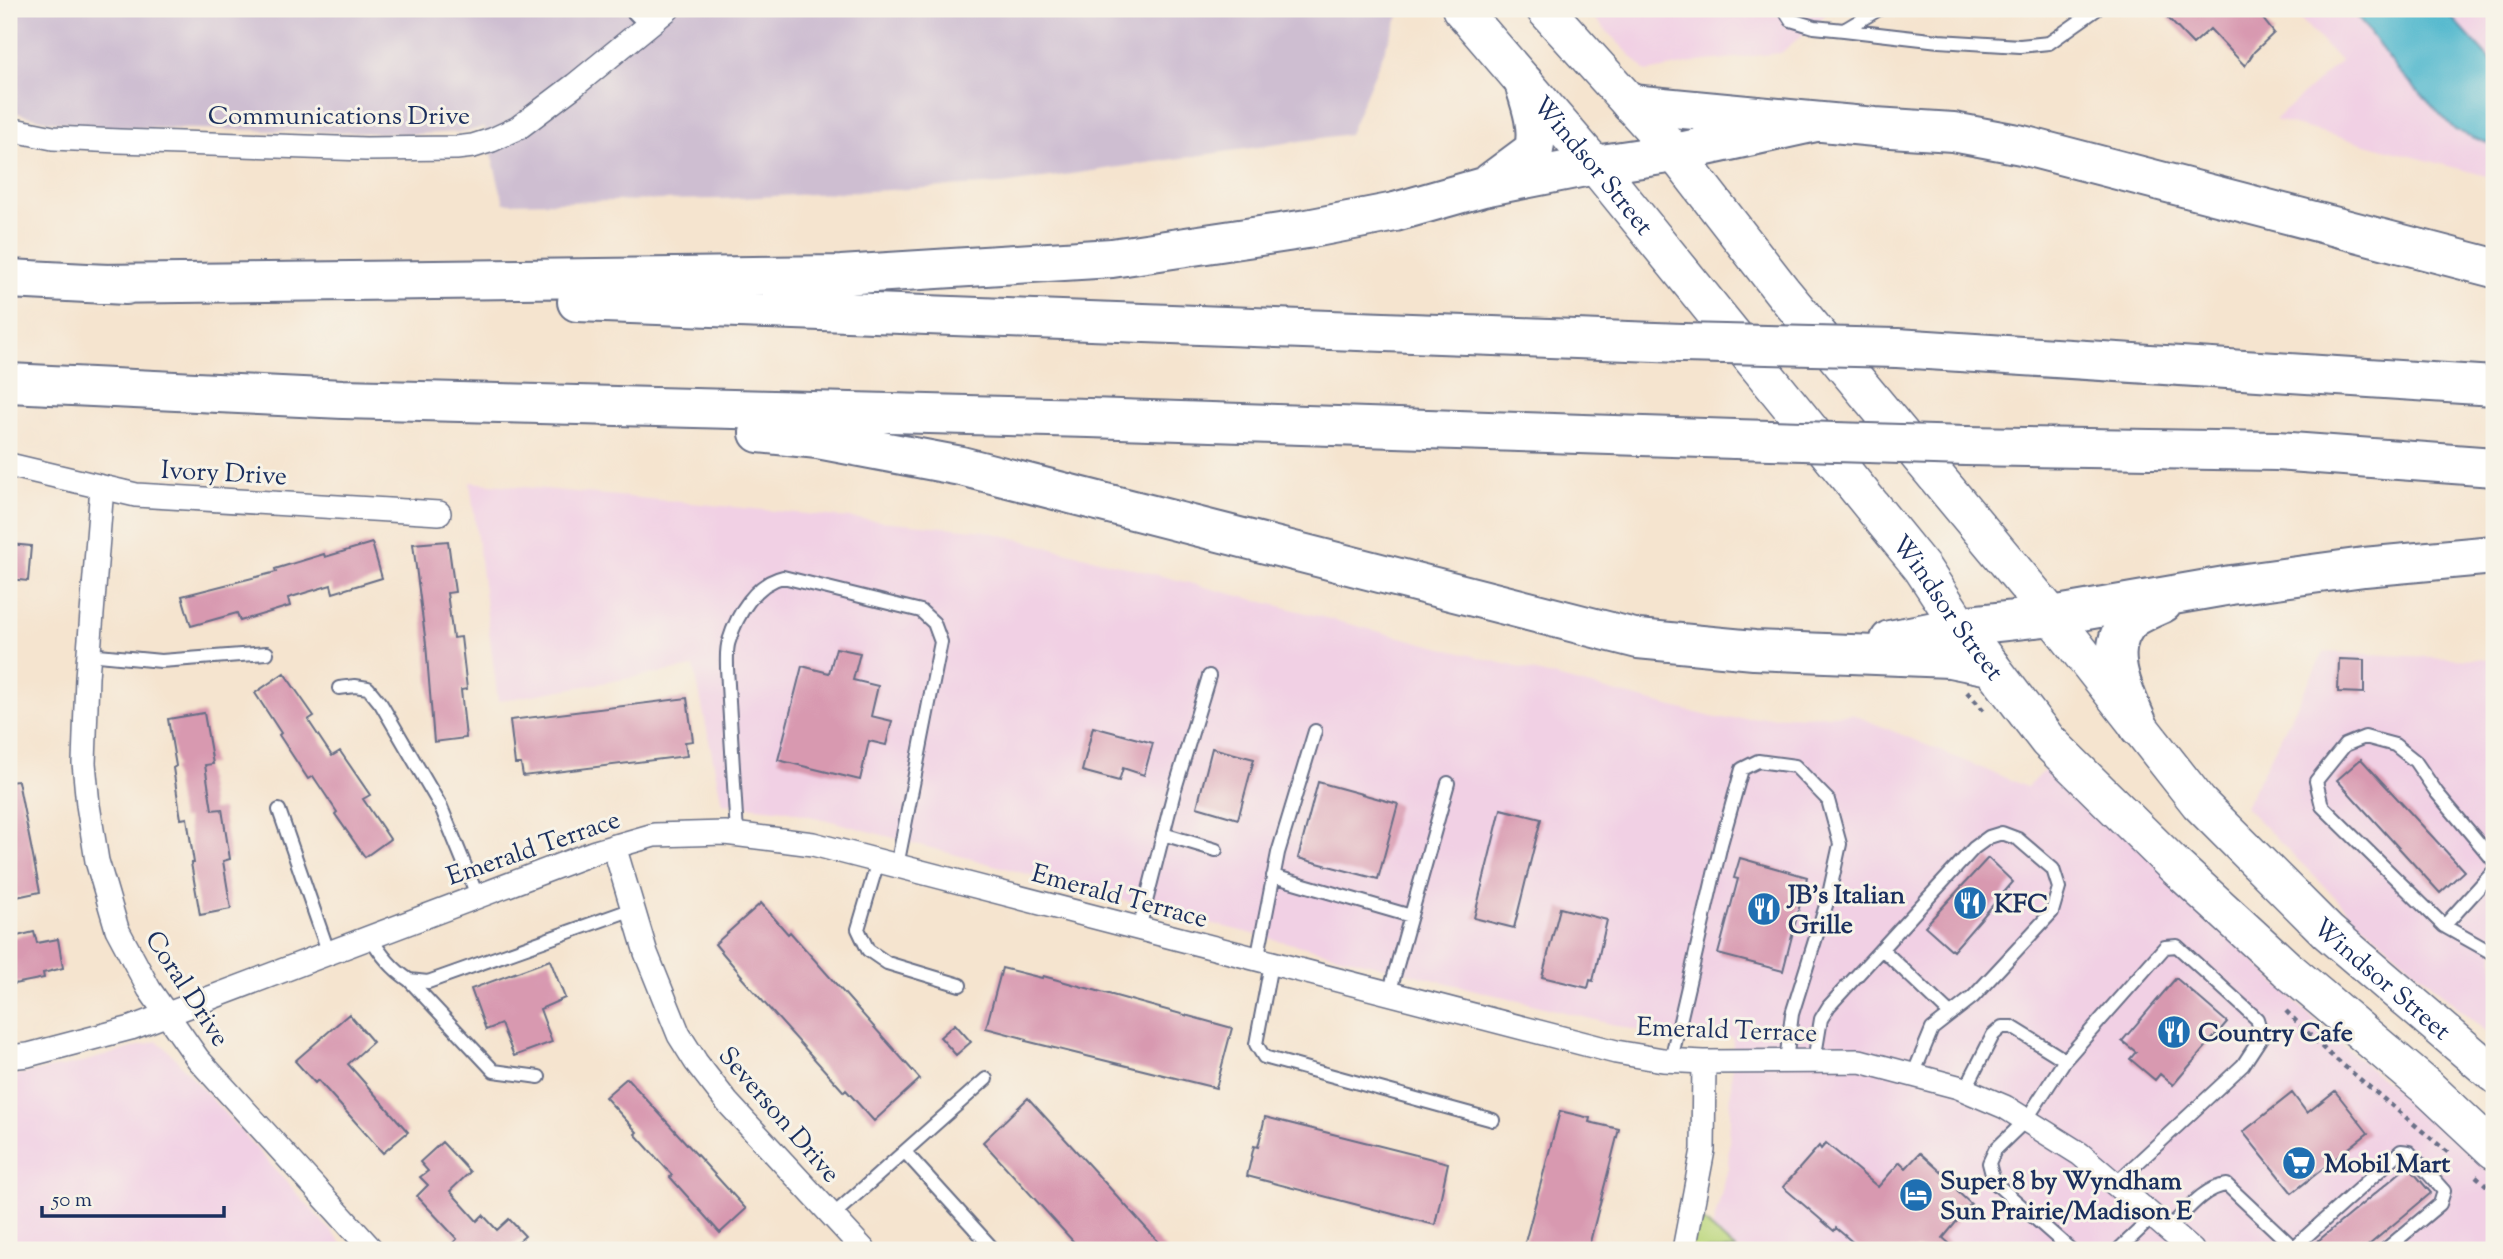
<svg xmlns="http://www.w3.org/2000/svg" width="2503" height="1259" font-family="'Sorts Mill Goudy',serif">
  <style>
    .built { fill: #f1d0e4 }
    .industrial { fill: #cebed1 }
    .green { fill: #bcd77d; stroke: #6c836e; stroke-width: 2 }
    .water { fill: #4fb7cd; stroke: #357396; stroke-width: 2 }
    .building { fill: #d899b0 }
    .lines { fill: none; stroke-linecap: round; stroke-linejoin: round }
    .lane-casing { stroke: #676e86; stroke-width: 16 }
    .street-casing { stroke: #676e86; stroke-width: 26 }
    .primary-casing { stroke: #676e86; stroke-width: 40 }
    .highway-casing { stroke: #676e86; stroke-width: 42 }
    .path { stroke: #676e86; stroke-width: 4.5; stroke-dasharray: 5 5; stroke-linecap: butt }
    .lane { stroke: #fff; stroke-width: 12 }
    .street { stroke: #fff; stroke-width: 23 }
    .primary { stroke: #fff; stroke-width: 37 }
    .highway { stroke: #fff; stroke-width: 38 }
    .highway-bridge-casing { stroke: #676e86; stroke-width: 42; stroke-linecap: butt }
    .highway-bridge { stroke: #fff; stroke-width: 38 }
    .labels { text-anchor: middle; stroke-width: 6; stroke-linejoin: round; paint-order: stroke }
    .street-label { font-size: 26px; fill: #1b2f5e; stroke: #f7f3e8 }
    .poi-label { font-size: 26px; font-weight: bold; fill: #1b2f5e; stroke: #f7f3e8; text-anchor: start }
  </style>
  <rect width="100%" height="100%" fill="#f7f3e8"/>
  <filter id="ink" filterUnits="userSpaceOnUse"><feTurbulence type="fractalNoise" baseFrequency=".0143" numOctaves="2"/><feDisplacementMap in="SourceGraphic" scale="14" xChannelSelector="R" yChannelSelector="G"/><feConvolveMatrix kernelMatrix="1 2 1 2 8 2 1 2 1" color-interpolation-filters="sRGB"/></filter>
  <filter id="wash" filterUnits="userSpaceOnUse"><feTurbulence type="fractalNoise" baseFrequency=".00686" numOctaves="4" result="noise"/><feDisplacementMap in="SourceGraphic" scale="28" xChannelSelector="R" yChannelSelector="G"/><feGaussianBlur stdDeviation="1.57" result="paint"/><feColorMatrix in="noise" values="0 0 0 0 0 0 0 0 0 0 0 0 0 0 0 0 0 1.4 0 .05"/><feComposite in="paint" operator="in"/></filter>
  <g filter="url(#wash)">
    <rect width="100%" height="100%" fill="#f5e4cf"/>
    <!-- built -->
    <path class="built" d="M1585,9h247l-51,44 -83,9 -51,10z
      M2291,9h203v169l-219,-58 65,-59z
      M470,482l516,49 734,188 132,-5 175,73 30,-29 79,88 193,188 105,88 60,55v73h-758l-24,-21 16,-61 5,-131h-32l-66,-7 -450,-113 -354,-96 -47,-11 -62,-7 -28,-136 -196,34z
      M2324,652l170,8v379l-139,-122 -110,-110z
      M157,1041l8,6 183,203h-339v-174l63,-11z"/>
    <!-- industrial -->
    <path class="industrial" d="M9,9h1393l-53,125 -347,50 -282,15 -216,4 -20,-76 -18,5 -48,2 -312,-7 -58,-6 -39,-10z"/>
    <!-- green -->
    <path class="green" d="M1692,1211l44,39h-52z"/>
    <!-- water -->
    <path class="water" d="M2352,9h92l50,55v82l-39,-16 -59,-62z"/>
    <g id="blocks">
      <!-- building -->
      <path class="building" d="M2185,9h70l19,24 -20,19 -9,14 -35,-37 -17,15 -25,-26z
        M448,541l7,51 -8,1 6,45 8,-1 6,52 -6,1 5,48 -32,4 -8,-98 -13,-100z
        M372,543l10,35 -49,15 -2,-8 -43,13 2,8 -50,15 -3,-8 -46,13 -9,-30 94,-24 -1,-3 49,-15 1,3z
        M9,544l22,2 -3,35 -19,-2z
        M836,648l24,5 -7,27 25,6 -7,30 21,5 -6,24 -17,-4 -9,39 -82,-20 24,-94 27,7z
        M2339,659l25,1v33l-26,-1z
        M284,673l30,43 -6,4 24,36 8,-5 30,44 -7,4 27,40 -25,18 -30,-43 2,-2 -24,-36 -5,3 -29,-44 2,-2 -26,-40z
        M687,698l6,43 -8,1 2,14 -164,20 -2,-12h-6l-5,-44z
        M204,713l9,51 -8,1 7,45 10,-1 8,50 -7,2 8,48 -31,6 -9,-52h3l-7,-45 -6,1 -8,-51 3,-2 -8,-47z
        M1093,727l60,16 -9,32 -21,-7 -4,13 -37,-10z
        M1212,748l42,11 -16,60 -41,-12z
        M2361,759l103,112 -24,22 -103,-113z
        M18,781l22,111 -28,6 -3,-13v-103z
        M1318,782l80,22 -20,75 -80,-21z
        M1501,809l40,10 -27,109 -40,-10z
        M1740,858l67,19 -24,94 -65,-17 20,-75 -4,-1z
        M1988,858l25,24 -60,69 -28,-25z
        M761,903l27,31 2,-2 130,147 -46,42 -28,-31 -2,2 -103,-115 1,-1 -27,-32z
        M1560,908l47,12 -14,61 -3,-1 -2,8 -46,-11z
        M34,932l3,11 21,-4 5,29 -20,5 1,5 -35,7v-47z
        M550,960l15,38 -25,11 12,33 -38,14 -13,-32 -15,6 -15,-41z
        M1002,968l40,10 1,-2 189,52 -16,60 -190,-47 1,-2 -41,-11z
        M2176,978l51,44 -54,63 -13,-11 -5,6 -25,-21 6,-7 -14,-11z
        M349,1014l24,28 -25,22 60,68 -25,21 -65,-73 -3,3 -20,-22z
        M955,1024l16,18 -15,13 -16,-18z
        M627,1078l119,131 -26,24 -50,-56 2,-2 -37,-41 2,-2 -32,-35z
        M2335,1091l33,42 -76,60 -49,-61 49,-39 15,20z
        M1028,1098l138,152h-85l-98,-108z
        M1560,1111l30,7 -1,4 30,7 -31,121h-65z
        M1265,1117l183,46 -13,62 -188,-49 7,-30 4,1z
        M442,1142l28,30 -20,19 27,30 6,-6 14,15 12,-11 16,17 -12,10 4,4h-71l11,-11 -40,-43 11,-11 -8,-8 8,-6 -8,-9z
        M1826,1143l52,44 22,-25 6,6 14,-15 39,35 -2,3 14,13 -28,34 14,12h-95l-26,-22 -2,3 -51,-44 36,-41 2,3z
        M2408,1166l23,27 -68,57h-56z"/>
    </g>
  </g>
  <g filter="url(#ink)">
    <use href="#blocks" fill-opacity="0" stroke="#676e86" stroke-width="2"/>
    <g class="lines">
      <!-- lane casing -->
      <g class="lane-casing">
        <path id="lane" d="M630,9l17,17
          M1784,9l7,11 23,7 30,3 35,-21
          M1844,30l95,11 81,5 29,-3 48,-34
          M88,654l73,7 106,-8
          M339,688l16,-2 13,2 13,16 60,103 36,88
          M279,810l49,141
          M737,834l-10,-166c0,-9 -1,-19 2,-27 8,-27 27,-58 54,-64l138,34 13,12 7,19 -44,224
          M1163,834l53,16
          M878,861l-20,68 10,21 19,13 73,22
          M2494,861l-57,-68 -22,-32 -20,-16 -30,-8 -20,8 -29,36 6,25 122,120 50,28
          M1273,876l138,40
          M2444,926l50,-55
          M1139,929l35,-137 35,-116
          M370,936c10,18 21,32 39,44l85,91 45,6
          M1882,949l68,65
          M1257,960l21,-107 37,-122
          M1271,964l-15,80 8,13 229,63
          M409,980l19,2 205,-73
          M1389,994l59,-211
          M1671,1060l50,-216 21,-75 16,-8 37,5 33,34 12,44 -12,55 -36,115 -6,47
          M1814,1061l7,-42 8,-13 145,-158 15,-11 13,-4 16,6 35,30 6,19 -7,24 -79,85 -41,32 -19,46
          M1965,1090l28,-55 9,-8h10l53,33
          M905,1152l89,98
          M832,1216l154,-137
          M2168,1229c17,-16 35,-42 59,-44l69,65
          M2071,1250l-77,-68 -5,-19 6,-13 31,-30 39,-60 100,-113 12,-1 80,73 5,17 -19,29 -128,119
          M2118,1250l35,-33
          M2291,1250l110,-99 8,1 35,39 -4,13 -55,46"/>
      </g>
      <!-- street casing -->
      <g class="street-casing">
        <path id="street" d="M9,129l44,9 66,3 247,8 90,-1 17,-2 19,-6 26,-12 57,-43 93,-76
          M9,465l127,30 303,18
          M102,487l-15,190 -3,86 4,42 9,56 20,68 32,60 49,70 174,191
          M614,846l32,107 33,82 17,27 31,40 137,148
          M9,1057l19,-2 103,-27 464,-176 59,-17 71,-2 88,11 803,208 47,8 41,2 156,-1 98,26 47,20 75,47 112,96
          M1684,1250l19,-100 1,-88"/>
      </g>
      <!-- primary casing -->
      <g class="primary-casing">
        <g id="primary">
          <path id="s1" d="M1461,9l134,156 327,403 38,58 88,115 127,125 112,103 141,119 66,62"/>
          <path id="s2" d="M1545,9l130,144 107,138 270,325 147,187 129,129 166,142"/>
        </g>
      </g>
      <!-- highway casing -->
      <g class="highway-casing">
        <path id="highway" d="M1631,104l244,23 78,5 69,13 472,123
          M1491,182l43,-32c5,-23 -3,-45 -10,-67
          M9,279l117,6
          M99,284l742,-9 271,-17 195,-29 88,-17 88,-25 112,-22 80,-12 141,-31
          M577,302l1105,41
          M1897,348l597,38
          M9,383l334,16 746,19 646,21
          M759,433l59,6 143,27 677,173 116,11 196,8 40,8
          M1966,446l311,5 217,16
          M1890,640l70,-14 92,-10 179,-31 133,-18 130,-12
          M2139,727c-13,-31 -40,-81 -6,-109 9,-6 21,-11 30,-15"/>
      </g>
      <!-- path -->
      <path class="path" d="M1967,692l20,22
        M2286,1011l39,39 126,105
        M2476,1176l18,16"/>
      <!-- lane -->
      <use href="#lane" class="lane"/>
      <!-- street -->
      <use href="#street" class="street"/>
      <!-- primary -->
      <use href="#primary" class="primary"/>
      <!-- highway -->
      <use href="#highway" class="highway"/>
      <!-- highway-bridge casing -->
      <g class="highway-bridge-casing">
        <path id="highway-bridge" d="M1682,343l215,5
          M1735,439l231,7"/>
      </g>
      <!-- highway-bridge -->
      <use href="#highway-bridge" class="highway-bridge"/>
    </g>
  </g>
  <!-- icons -->
  <defs>
    <g id="restaurant-disc" transform="scale(1.75)"><circle r="9.5" fill="#1f6fb2" stroke="#f7f3e8"/><path d="M-5-6h1v4h1v-4h1v4h1v-4h1v5L-1.5 .5V6h-2V.5L-5-1ZM5-6V6H3V1.5H1.5Q1.5-4 5-6Z" fill="#fff"/></g>
    <g id="supermarket-disc" transform="scale(1.75)"><circle r="9.5" fill="#1f6fb2" stroke="#f7f3e8"/><path d="M-6-5.5h2.5l.6 2H6L4.5 2H-2.5L-4.4-4H-6ZM-1.5 3.2a1.3 1.3 0 1 0 .1 0ZM3 3.2a1.3 1.3 0 1 0 .1 0Z" fill="#fff"/></g>
    <g id="hotel-disc" transform="scale(1.75)"><circle r="9.5" fill="#1f6fb2" stroke="#f7f3e8"/><path d="M-6-4.5h1.5V1H6V5H4.5V3h-9V5H-6ZM-4 0a1.8 1.8 0 1 1 3.6 0ZM.5 0V-2.5h3Q6-2.5 6 0Z" fill="#fff"/></g>
  </defs>
  <g fill-rule="evenodd">
    <use href="#restaurant-disc" x="1970" y="903"/>
    <use href="#restaurant-disc" x="1764" y="909"/>
    <use href="#restaurant-disc" x="2174" y="1032"/>
    <use href="#supermarket-disc" x="2299" y="1163"/>
    <use href="#hotel-disc" x="1916" y="1195"/>
  </g>
  <g class="labels">
    <!-- street labels -->
    <g class="street-label">
      <text x="339" y="124">Communications Drive</text>
      <text dy="9" stroke="none"><textPath href="#s1" startOffset="205">Windsor Street</textPath></text>
      <text transform="translate(224 472) rotate(3)" y="9">Ivory Drive</text>
      <text dy="9" stroke="none"><textPath href="#s1" startOffset="772">Windsor Street</textPath></text>
      <text transform="translate(533 847) rotate(-19)" y="9">Emerald Terrace</text>
      <text transform="translate(1120 895) rotate(15)" y="9">Emerald Terrace</text>
      <text dy="9" stroke="none"><textPath href="#s2" startOffset="1283">Windsor Street</textPath></text>
      <text transform="translate(188 988) rotate(57)" y="9">Coral Drive</text>
      <text transform="translate(1727 1029) rotate(2)" y="9">Emerald Terrace</text>
      <text transform="translate(780 1114) rotate(49)" y="9">Severson Drive</text>
    </g>
    <!-- poi labels -->
    <g class="poi-label">
      <text x="1788" y="903">JB's Italian<tspan x="1788" dy="30">Grille</tspan></text>
      <text x="1994" y="912">KFC</text>
      <text x="2198" y="1041">Country Cafe</text>
      <text x="2324" y="1172">Mobil Mart</text>
      <text x="1940" y="1189">Super 8 by Wyndham<tspan x="1940" dy="30">Sun Prairie/Madison E</tspan></text>
    </g>
  </g>
  <!-- margin -->
  <rect width="2503" height="1259" fill="none" stroke="#f7f3e8" stroke-width="35"/>
  <!-- scale -->
  <path d="M42 1206v10h182v-10" fill="none" stroke="#1b2f5e" stroke-width="3.5"/>
  <text x="52" y="1206" font-size="21" fill="#1b2f5e" stroke="#f7f3e8" stroke-width="5" paint-order="stroke">50 m</text>
</svg>
